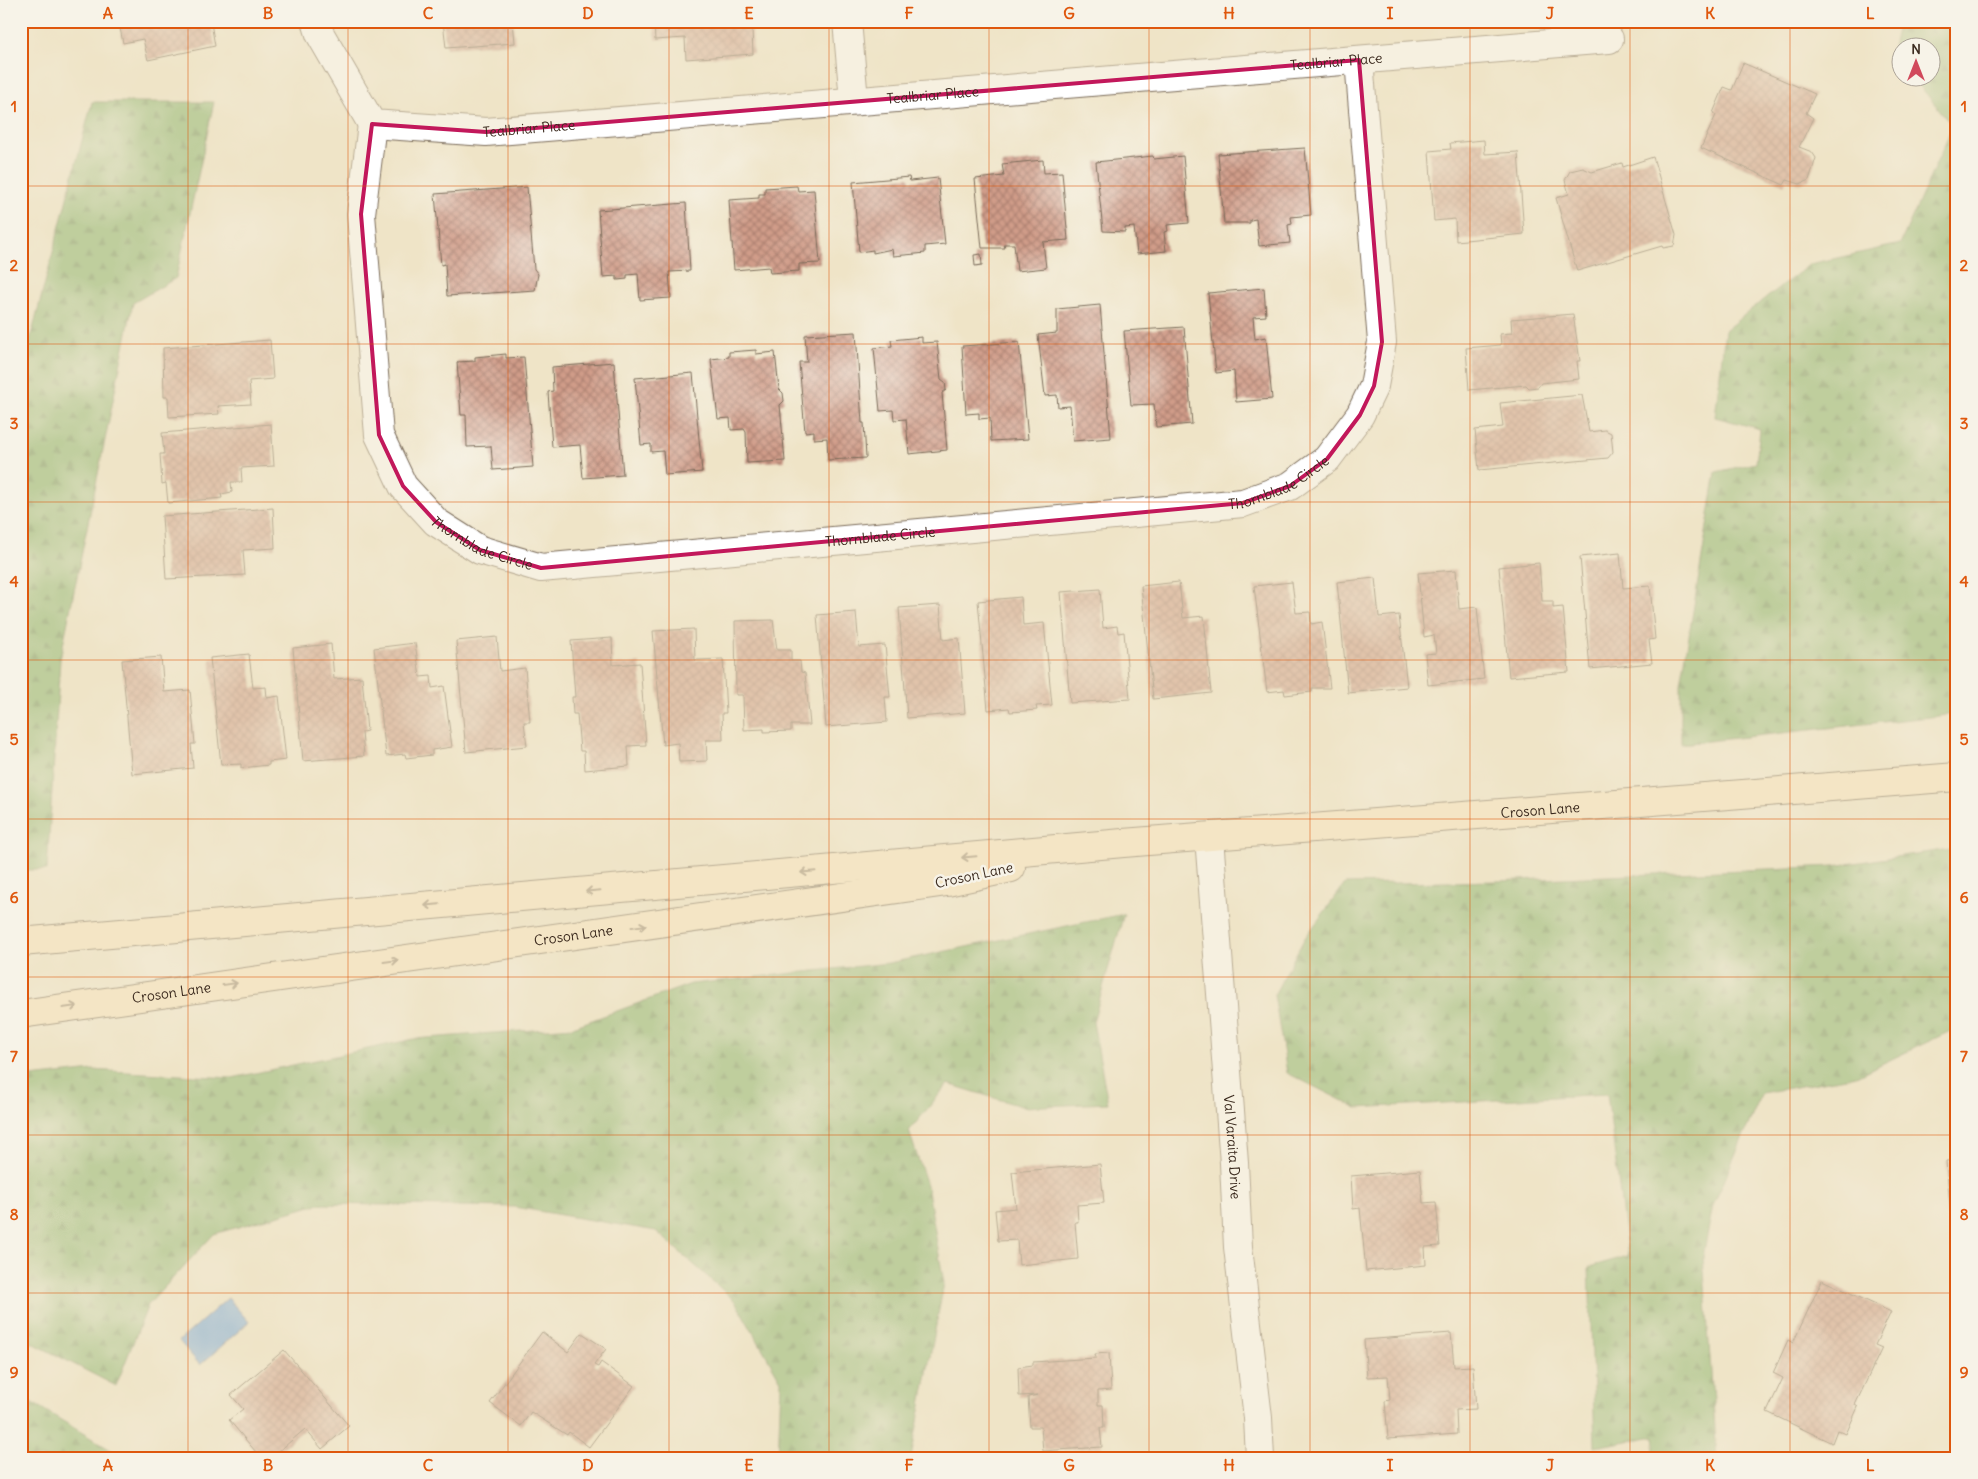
<svg xmlns="http://www.w3.org/2000/svg" width="1978" height="1479" font-family="Delius,sans-serif">
  <style>
    .forest { fill: url(#forest-firs); stroke: #606e45 }
    .water { fill: #71a6de; stroke: #56687e }
    .building { fill: url(#building-cross-hatch) }
    .lines { fill: none; stroke-linecap: round; stroke-linejoin: round }
    .street-casing { stroke: #7a6b59; stroke-width: 30 }
    .secondary-casing { stroke: #7a6b59; stroke-width: 30 }
    .street { stroke: #fff; stroke-width: 28 }
    .secondary { stroke: #fae7c3; stroke-width: 28 }
    .oneway { stroke: #9a8870 }
    .marked { fill: none; stroke: #c2185b; stroke-width: 4; stroke-linejoin: round }
    .grid { fill: none; stroke: #df570d; stroke-width: 1; stroke-opacity: 0.55 }
    .labels { text-anchor: middle; stroke-width: 5; stroke-linejoin: round; paint-order: stroke }
    .street-label { font-size: 14px; fill: #3b2a1e; stroke: #f7f3e8 }
    .neatline { fill: none; stroke: #df570d; stroke-width: 2 }
    .grid-label { font-size: 16px; text-anchor: middle; font-weight: bold; fill: #df570d }
  </style>
  <defs>
    <pattern id="forest-firs" width="22" height="20" patternUnits="userSpaceOnUse" patternTransform="scale(1.25)"><rect width="22" height="20" fill="#85b36c"/><path d="M5 1l3.5 6h-7zM16 11l3.5 6h-7z" fill="#6e9258"/></pattern>
    <pattern id="building-cross-hatch" width="8" height="8" patternUnits="userSpaceOnUse" patternTransform="scale(1.25)"><rect width="8" height="8" fill="#d09c89"/><path d="M0 0l8 8M0 8l8-8" fill="none" stroke="#aa7f6f"/></pattern>
  </defs>
  <rect width="100%" height="100%" fill="#f7f3e8"/>
  <filter id="ink" filterUnits="userSpaceOnUse"><feTurbulence type="fractalNoise" baseFrequency=".02" numOctaves="2"/><feDisplacementMap in="SourceGraphic" scale="10" xChannelSelector="R" yChannelSelector="G"/><feConvolveMatrix kernelMatrix="1 2 1 2 8 2 1 2 1" color-interpolation-filters="sRGB"/></filter>
  <filter id="wash" filterUnits="userSpaceOnUse"><feTurbulence type="fractalNoise" baseFrequency=".0096" numOctaves="4" result="noise"/><feDisplacementMap in="SourceGraphic" scale="20" xChannelSelector="R" yChannelSelector="G"/><feGaussianBlur stdDeviation="1.12" result="paint"/><feColorMatrix in="noise" values="0 0 0 0 0 0 0 0 0 0 0 0 0 0 0 0 0 1.4 0 .05"/><feComposite in="paint" operator="in"/></filter>
  <g filter="url(#wash)">
    <rect width="100%" height="100%" fill="#efe4c7"/>
    <!-- forest -->
    <path class="forest" d="M1899,21h58v693l-276,30v-60l35,-212 40,-9 4,-34 -45,-12 10,-87 85,-66 90,-20 53,-118 -40,-48h17v-30h-30v14l-8,-11z
      M92,102h122l-38,176 -43,25 -73,357 -13,210h-26v-495z
      M1957,848v180l-101,48 -94,17 -49,113 -10,50 14,202h-64l2,-22 -60,11 -6,-180 39,-11 -21,-162 -250,14 -70,-35 -13,-78 30,-56 41,-55 151,-3 337,-15z
      M1124,914l-31,108 15,81 -84,4 -76,-23 -39,47 18,54 17,98 -33,175h-133l3,-77 -46,-80 -79,-70 -142,-24 -196,-3 -104,30 -66,71 -32,81 -95,-49v-259l72,-8 139,8 182,-39 159,-12 118,-43 198,-21z
      M21,1396l100,60 -1,2h-99z"/>
    <!-- water -->
    <path class="water" d="M228,1298l21,24 -49,43 -21,-24z"/>
    <g id="blocks">
      <!-- building -->
      <path class="building" d="M100,21h114l-3,2 4,23 -67,14 -5,-21 -20,4 -4,-20 -18,3z
        M443,21h70l2,22 -69,5z
        M654,21h96v3l-5,1 1,5 6,-1 1,25 -67,5 -1,-21 -30,2z
        M1743,63l72,31 -9,19 7,5 -14,29 13,5 4,6 -7,22 -9,4 -13,-4 -3,5 -83,-37 15,-33 -3,-2 11,-26 8,3z
        M1484,140l1,14 33,-2 6,82 -68,7 -1,-22 -21,2 -5,-70 22,-2 -1,-6z
        M1305,148l6,67 -20,2 1,7 -4,1 2,18 -31,3 -3,-27 -6,1v3h-26l-6,-69z
        M1153,156l1,3 29,-3 6,67 -22,2 1,6 -4,1 2,19 -29,3 -3,-27 -9,1v4l-22,-1 -7,-69z
        M1653,157l23,78 -2,11 -11,2 -1,-2 -85,25 -21,-73 13,-4 -4,-14 5,-9 13,-3 9,4 30,-9 1,4z
        M1043,160l1,13 18,-1 6,68 -25,2 3,26 -29,3 -3,-27h-10l1,4h-23l-7,-69 29,-3 -2,-12z
        M909,177l1,4 28,-3 7,66 -20,2v7l-9,1 -23,2 -1,-7 -19,4v-3l-14,2 -6,-70z
        M797,186l1,5 16,-1 6,73 -21,1v7l-29,2 -1,-6 -35,3 -5,-70 30,-2v-4h6v-6z
        M527,187l7,82 4,5 -3,16 -88,6 -2,-32 -4,1 -6,-71z
        M686,203l4,68 -21,1 2,26 -31,2 -2,-26 -11,1v4l-10,1v-4l-14,1 -5,-67z
        M981,254l1,11 -7,1 -1,-11z
        M1264,288l2,28 -13,1 2,22 11,-2 6,62 -36,3 -2,-31 -18,2 -8,-80z
        M1100,305l11,133 -38,3 -3,-35 -12,1 -1,-12 -12,1 -7,-61 19,-2v-24z
        M1573,314l7,47h-3l2,18 -38,4 -3,4 -9,1 -3,-3 -57,5 -3,-42 35,-3 -1,-11 12,-1 -1,-14z
        M1184,327l8,97 -36,3 -2,-23 -23,1 -7,-74z
        M856,332l6,91h2l2,35 -38,2 -1,-22 -13,1v-8l-9,1 -6,-70h8l-2,-27z
        M922,337v6l15,-1 4,37 4,3 1,8 -4,3 5,57 -38,4 -3,-35 -12,1 -1,-10 -13,1 -6,-63 18,-2 -1,-6z
        M270,340l3,39 -24,2 2,23 -33,2 1,8 -50,3 -1,-20h-4l-1,-49z
        M1019,342l9,97 -37,2 -1,-23 -11,1v-6l-13,1 -4,-68z
        M756,350v4l19,-2 4,37 4,4 1,8 -4,4 5,56 -38,2 -1,-31 -2,-3 -13,1 -1,-12 -12,1 -7,-60 18,-2v-5z
        M506,354v4l18,-1 9,110 -40,3 -2,-24 -24,1 -1,-32h-5l-4,-53 18,-1v-4z
        M614,362l9,113 -40,3 -3,-33 -28,2 -4,-55 5,-1 -1,-24z
        M693,373l9,99 -37,3 -2,-24 -12,1v-8l-10,1 -6,-67z
        M1582,395l7,37 16,-2 6,3 2,19 -5,6 -129,12 -4,-40 28,-3 -3,-24z
        M271,424l3,42 -33,2 1,14h-11l1,10 -11,2 1,4 -54,5 -2,-20 -4,1 -2,-30h4l-2,-21z
        M273,508l2,40 -32,2 2,25 -79,4 -4,-63z
        M1620,553l3,35 27,-2 5,53 -6,1 3,23 -62,6 -10,-112z
        M1539,563l3,38h11v7l10,-1 6,65 -60,5 -10,-110z
        M1456,570l3,39 18,-2 7,72 -56,6 -3,-31 11,-1 -2,-18 -10,2 -6,-64z
        M1375,578l4,39 20,-2 8,72 -59,6 -11,-111z
        M1179,582l4,36 21,-2 7,77 -58,6 -12,-113z
        M1292,582l4,31 14,-1 1,12 11,-2 8,66h-18v4l-27,3 -1,-5 -17,2 -13,-106z
        M1100,589l3,39 14,-2 1,7 6,-1 6,67 -60,4 -9,-111z
        M1021,597l2,28 21,-2 8,82 -16,1 1,4 -27,2 -1,-4 -21,2 -10,-109z
        M940,605l3,35 16,-2 6,75 -58,5 -8,-110z
        M856,612l3,35 26,-2 5,52h-5l2,25 -61,5 -9,-112z
        M773,620l4,30h14v11h9l1,11 4,1 5,52h-19v6l-27,1v-3l-20,1 -1,-35h-7l-1,-74z
        M694,629l1,31 28,-1 3,54h-4l1,27h-17l1,21 -28,1 -1,-19 -15,2 -10,-114z
        M497,637l3,34 25,-3 5,54h-6l3,24 -61,6 -10,-111z
        M612,638l1,27 27,-2 6,82 -18,1 1,20 -44,4 -1,-19h-4l-3,-37h-4l-1,-17h3l-4,-56z
        M415,643l5,34 11,-1 1,12 12,-2 8,61 -20,3v5l-26,3 -1,-4 -19,2 -12,-108z
        M331,644l3,35 28,-2 5,54 -5,1 2,24 -61,5 -10,-113z
        M249,654l4,34 13,-1 1,11 12,-2 7,64 -17,2v3l-28,3v-4l-20,1 -11,-107z
        M161,657l3,35 26,-2 5,54h-4l2,24 -61,6 -10,-114z
        M1957,1160v93h-3l-8,-92z
        M1100,1164l4,39 -27,2 1,17h-3l3,37 -59,6 -2,-25 -19,1 -3,-31 21,-2 -4,-36z
        M1420,1170l3,33 13,-1 4,44 -15,1 1,18 -60,6 -6,-63 -7,1 -2,-33z
        M1822,1280l69,32 -16,33 7,3 -27,57 3,2 -12,27 -9,-4 -5,13 -65,-31 16,-34 -10,-5 15,-33 5,3z
        M542,1332l26,20 14,-19 24,16 -12,16 4,2 3,-5 33,24 -45,61 -20,-15 -2,3 -36,-23 -10,14 -31,-23z
        M1451,1333l3,34 19,-1 3,43 -20,1 1,24 -69,5 -3,-38 5,-1 -2,-24 -21,1 -3,-37z
        M284,1350l65,76 -27,23 -17,-20 -34,29h-10l-32,-38 14,-11 -12,-14z
        M1109,1353l2,37 -13,1v14h5l1,23h-4l2,19 -59,4 -2,-24h-11l-2,-30 10,-2 -19,1 -1,-29 15,-2v-3l63,-4 -1,-4z"/>
    </g>
  </g>
  <g filter="url(#ink)">
    <use href="#blocks" fill-opacity="0" stroke="#7a6b59" stroke-width="1"/>
    <g class="lines">
      <!-- street casing -->
      <g class="street-casing">
        <g id="street">
          <path id="s1" d="M316,21l4,13 52,90 114,8 1123,-93"/>
          <path d="M847,21l7,79"/>
          <path id="s2" d="M372,124l-11,90 18,221 24,51 33,36 44,28 61,18 702,-65 47,-17 37,-27 33,-44 14,-29 8,-44 -23,-282"/>
          <path id="s3" d="M1209,837l25,326 4,84 20,171 2,40"/>
        </g>
      </g>
      <!-- secondary casing -->
      <g class="secondary-casing">
        <g id="secondary">
          <path id="s4" d="M21,942l1102,-99 834,-66"/>
          <path id="s5" d="M21,1014l926,-132 64,-14"/>
        </g>
      </g>
      <!-- street -->
      <use href="#street" class="street"/>
      <!-- secondary -->
      <use href="#secondary" class="secondary"/>
    </g>
    <!-- one-way arrows -->
    <defs><path id="oneway-shaft" d="M-6 0H5M1.5-3L5.5 0L1.5 3" fill="none" stroke-width="1.6" stroke-linecap="round" stroke-linejoin="round" transform="scale(1.25)"/></defs>
    <g class="oneway">
      <use href="#oneway-shaft" transform="translate(969 857) rotate(175)"/>
      <use href="#oneway-shaft" transform="translate(808 872) rotate(175)"/>
      <use href="#oneway-shaft" transform="translate(593 891) rotate(175)"/>
      <use href="#oneway-shaft" transform="translate(432 905) rotate(175)"/>
      <use href="#oneway-shaft" transform="translate(639 926) rotate(-8)"/>
      <use href="#oneway-shaft" transform="translate(391 961) rotate(-8)"/>
      <use href="#oneway-shaft" transform="translate(230 984) rotate(-8)"/>
      <use href="#oneway-shaft" transform="translate(70 1007) rotate(-8)"/>
    </g>
  </g>
  <!-- marked area -->
  <path d="M0 0H1978V1479H0ZM1359,60l23,282 -8,44 -14,29 -33,44 -37,27 -47,17 -702,65 -61,-18 -44,-28 -33,-36 -24,-51 -18,-221 11,-90 114,8z" fill="#efe4c7" fill-opacity=".55" fill-rule="evenodd"/>
  <path class="marked" d="M1359,60l23,282 -8,44 -14,29 -33,44 -37,27 -47,17 -702,65 -61,-18 -44,-28 -33,-36 -24,-51 -18,-221 11,-90 114,8z"/>
  <!-- grid -->
  <path class="grid" d="M188,21v1437M348,21v1437M508,21v1437M669,21v1437M829,21v1437M989,21v1437M1149,21v1437M1310,21v1437M1470,21v1437M1630,21v1437M1790,21v1437M21,186h1936M21,344h1936M21,502h1936M21,660h1936M21,819h1936M21,977h1936M21,1135h1936M21,1293h1936"/>
  <g class="labels">
    <!-- street labels -->
    <g class="street-label">
      <text dy="5" stroke="none"><textPath href="#s1" startOffset="1085">Tealbriar Place</textPath></text>
      <text dy="5" stroke="none"><textPath href="#s1" startOffset="680">Tealbriar Place</textPath></text>
      <text dy="5" stroke="none"><textPath href="#s1" startOffset="275">Tealbriar Place</textPath></text>
      <text dy="5" stroke="none"><textPath href="#s2" startOffset="1279">Thornblade Circle</textPath></text>
      <text dy="5" stroke="none"><textPath href="#s2" startOffset="874">Thornblade Circle</textPath></text>
      <text dy="5" stroke="none"><textPath href="#s2" startOffset="469">Thornblade Circle</textPath></text>
      <text dy="5" stroke="none"><textPath href="#s4" startOffset="1525">Croson Lane</textPath></text>
      <text transform="translate(974 875) rotate(-12)" y="5">Croson Lane</text>
      <text dy="5" stroke="none"><textPath href="#s5" startOffset="558">Croson Lane</textPath></text>
      <text dy="5" stroke="none"><textPath href="#s5" startOffset="152">Croson Lane</textPath></text>
      <text dy="5" stroke="none"><textPath href="#s3" startOffset="311">Val Varaita Drive</textPath></text>
    </g>
  </g>
  <!-- margin -->
  <rect width="1978" height="1479" fill="none" stroke="#f7f3e8" stroke-width="55"/>
  <!-- north arrow -->
  <g transform="translate(1916 62)"><circle r="24" fill="#f7f3e8" stroke="#aca397"/>
  <path d="M0-4L9 19L0 12L-9 19Z" fill="#d1495b"/>
  <text y="-8" font-size="14" font-weight="bold" text-anchor="middle" fill="#3b2a1e">N</text>
  </g>
  <rect x="28" y="28" width="1922" height="1424" class="neatline"/>
  <g class="grid-label">
    <text x="108" y="19">A</text>
    <text x="268" y="19">B</text>
    <text x="428" y="19">C</text>
    <text x="588" y="19">D</text>
    <text x="749" y="19">E</text>
    <text x="909" y="19">F</text>
    <text x="1069" y="19">G</text>
    <text x="1229" y="19">H</text>
    <text x="1390" y="19">I</text>
    <text x="1550" y="19">J</text>
    <text x="1710" y="19">K</text>
    <text x="1870" y="19">L</text>
    <text x="14" y="112">1</text>
    <text x="1964" y="112">1</text>
    <text x="14" y="271">2</text>
    <text x="1964" y="271">2</text>
    <text x="14" y="429">3</text>
    <text x="1964" y="429">3</text>
    <text x="14" y="587">4</text>
    <text x="1964" y="587">4</text>
    <text x="14" y="745">5</text>
    <text x="1964" y="745">5</text>
    <text x="14" y="903">6</text>
    <text x="1964" y="903">6</text>
    <text x="14" y="1062">7</text>
    <text x="1964" y="1062">7</text>
    <text x="14" y="1220">8</text>
    <text x="1964" y="1220">8</text>
    <text x="14" y="1378">9</text>
    <text x="1964" y="1378">9</text>
    <text x="108" y="1471">A</text>
    <text x="268" y="1471">B</text>
    <text x="428" y="1471">C</text>
    <text x="588" y="1471">D</text>
    <text x="749" y="1471">E</text>
    <text x="909" y="1471">F</text>
    <text x="1069" y="1471">G</text>
    <text x="1229" y="1471">H</text>
    <text x="1390" y="1471">I</text>
    <text x="1550" y="1471">J</text>
    <text x="1710" y="1471">K</text>
    <text x="1870" y="1471">L</text>
  </g>
</svg>
